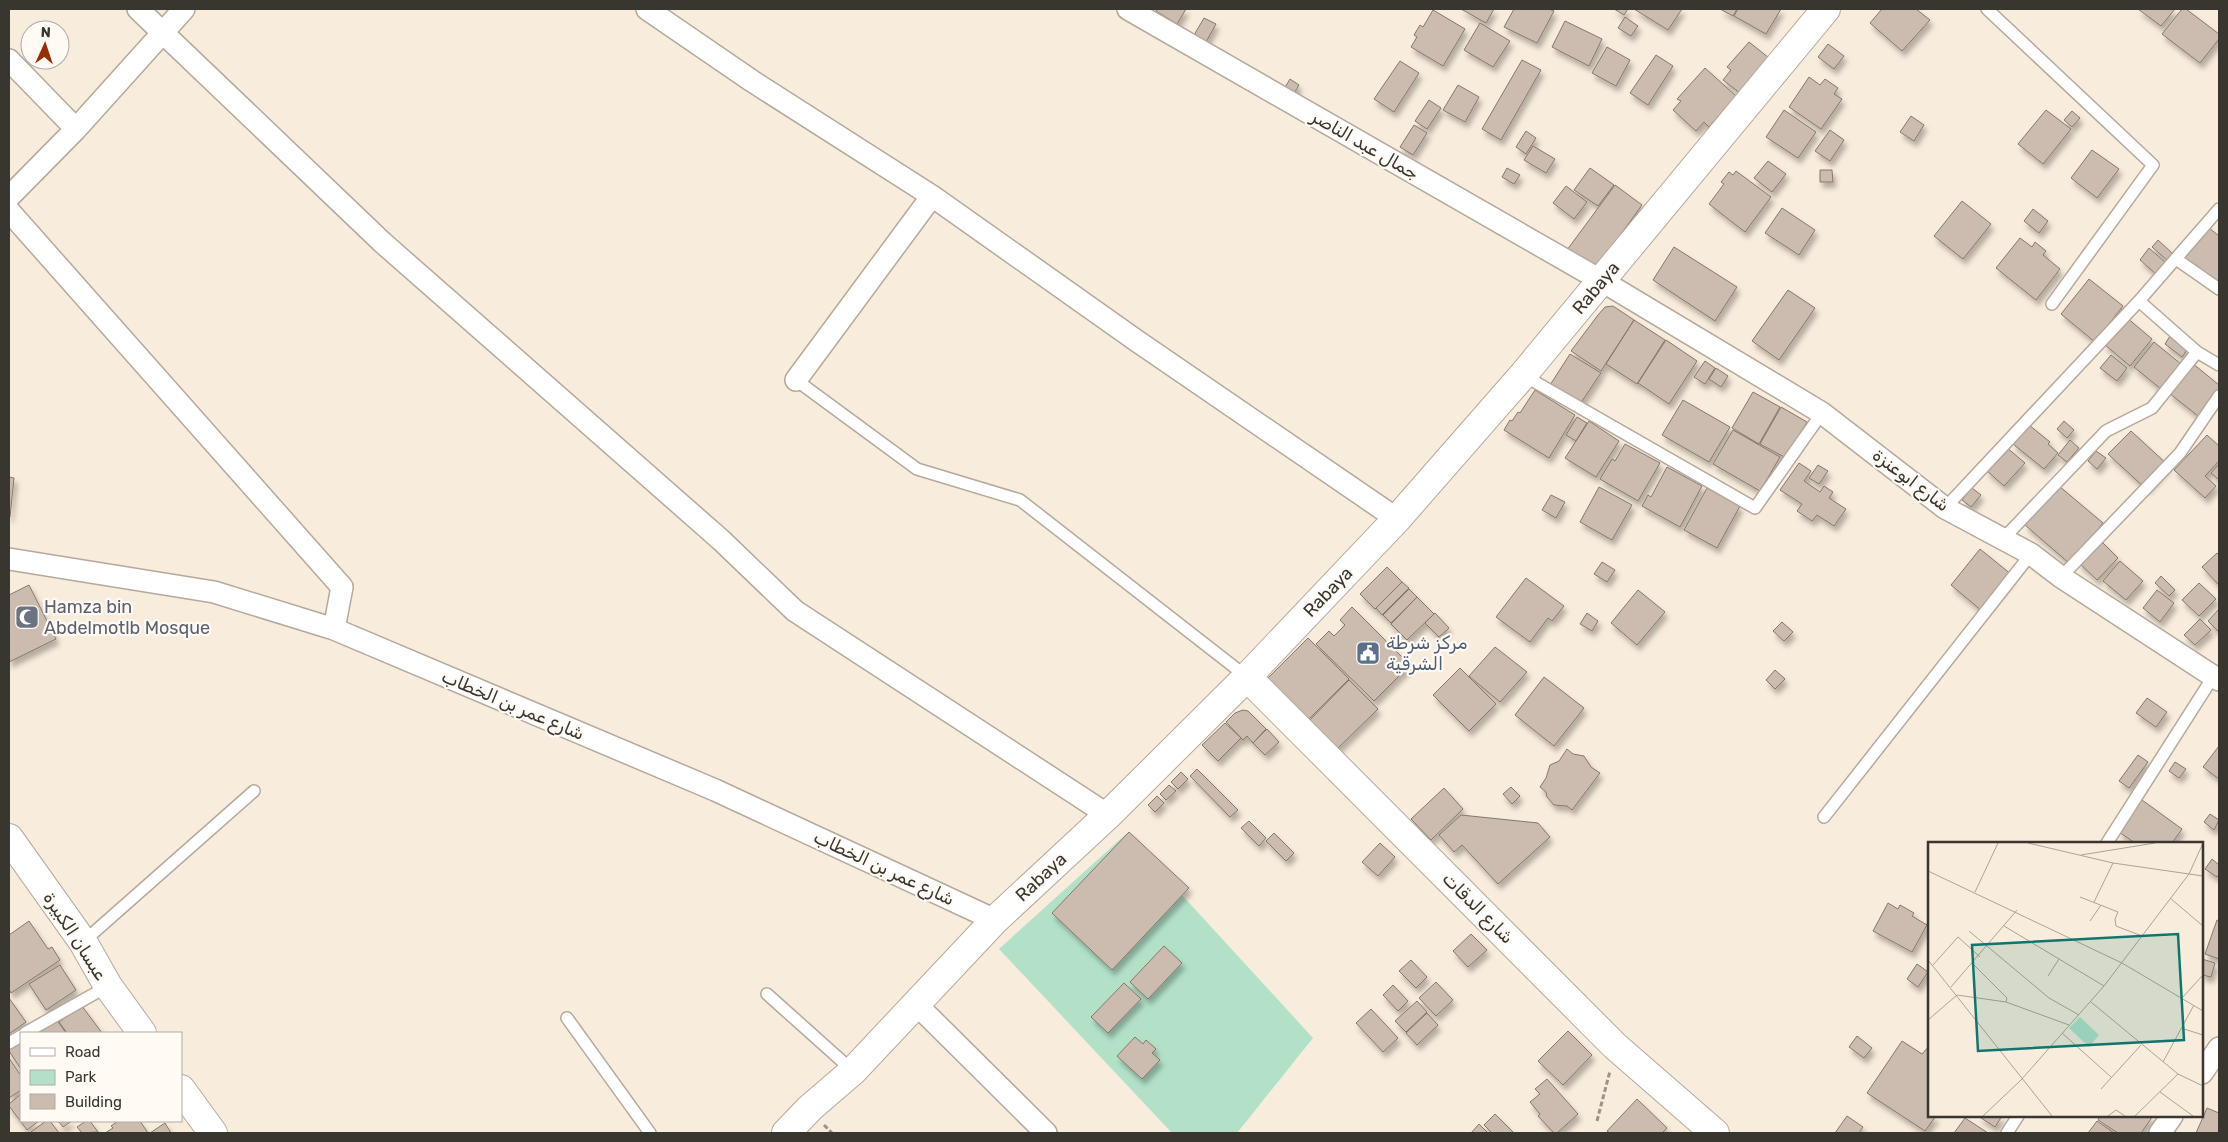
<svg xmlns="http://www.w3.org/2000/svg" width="2228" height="1142" font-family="Rubik,Cairo,sans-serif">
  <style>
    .green { fill: #b2e1c8 }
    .building { fill: #cbbcaf; stroke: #85776c; filter: url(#shadow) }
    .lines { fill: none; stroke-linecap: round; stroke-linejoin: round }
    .lane-casing { stroke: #b5a99b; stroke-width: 14 }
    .street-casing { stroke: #b5a99b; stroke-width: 24 }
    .secondary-casing { stroke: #b5a99b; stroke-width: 30 }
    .path { stroke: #9b9388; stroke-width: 3; stroke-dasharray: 5 2.5; stroke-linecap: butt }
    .lane { stroke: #fff; stroke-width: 11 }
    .street { stroke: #fff; stroke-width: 21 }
    .secondary { stroke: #fff; stroke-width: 28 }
    .labels { text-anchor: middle; stroke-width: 4.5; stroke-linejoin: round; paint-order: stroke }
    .street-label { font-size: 18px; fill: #39352f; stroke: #fffaf4 }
    .worship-label { font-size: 18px; fill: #5b616d; stroke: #fffaf4; text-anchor: start }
    .service-label { font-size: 18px; fill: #4e5e75; stroke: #fffaf4; text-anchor: start }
    .inset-road { fill: none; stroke: #aca397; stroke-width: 1 }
    .view { fill: #0f766e; fill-opacity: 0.15; stroke: #0f766e; stroke-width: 2.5 }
    .inset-edge { fill: none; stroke: #39352f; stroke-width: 2.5 }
  </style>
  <defs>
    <filter id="shadow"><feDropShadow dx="3" dy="5.5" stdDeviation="2.5" flood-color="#0004"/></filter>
  </defs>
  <rect width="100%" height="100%" fill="#f8ecdc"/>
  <!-- green -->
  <path class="green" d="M1126,834l187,204 -76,95h-65l-173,-184z"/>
  <!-- building -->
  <path class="building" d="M1157,9h29l-9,15 -21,-13z
    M1461,9h33l-8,14z
    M1514,9h35l5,2 -17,32 -33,-16z
    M1614,9h14l-4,6z
    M1634,9h48l-14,21z
    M1720,9h17l-4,7z
    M1738,9h43l-15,25 -32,-18z
    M1882,9h34l14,11 -28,31 -32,-28z
    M2138,9h37l-14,17z
    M2182,9h4l33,25v5l-19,24 -38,-29z
    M1433,10l32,19 -22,37 -32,-19 6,-10 -3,-2 6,-10 3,2z
    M1625,17l13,9 -7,10 -13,-8z
    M1204,18l12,6 -10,18 -12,-7z
    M1565,21l37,18 -13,27 -37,-19z
    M1480,23l30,18 -17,26 -29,-17z
    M1749,42l25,20 -29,35 -22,-17 8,-10 -4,-3z
    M1828,44l16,12 -10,13 -16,-12z
    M1607,47l23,13 -14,26 -24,-13z
    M1656,55l17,11 -25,39 -18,-12z
    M1522,60l19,10 -40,70 -19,-11z
    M1400,61l19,12 -25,39 -20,-13z
    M1705,68l31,28 -27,31 -5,-5 -8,9 -23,-21 8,-9 -4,-2z
    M1809,77l11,8 5,-6 13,9 -4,6 8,5 -21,30 -32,-22z
    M1290,79l9,6 -6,10 -9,-6z
    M1458,85l21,12 -14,25 -22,-12z
    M1429,100l12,8 -14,21 -12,-8z
    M1784,110l32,22 -18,26 -32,-21z
    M2046,110l25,19 -28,35 -25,-20z
    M2072,111l8,7 -8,9 -8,-7z
    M1911,116l13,9 -10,16 -14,-9z
    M1414,125l13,8 -14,22 -13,-8z
    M1830,130l14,10 -14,21 -15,-10z
    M1526,131l10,7 -10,16 -10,-7z
    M1533,146l22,13 -9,14 -22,-13z
    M2092,150l27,19 -22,29 -26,-20z
    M1768,161l18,13 -14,18 -18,-14z
    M1507,168l13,7 -6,9 -12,-7z
    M1590,168l24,17 -16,21 -24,-16z
    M1820,170h12l1,12h-13z
    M1736,171l35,26 -26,35 -36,-28 15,-20 -3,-2 8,-10 4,3z
    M1615,185l27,20 -47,65 -28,-20z
    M1566,186l21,16 -13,17 -21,-16z
    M1962,201l29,23 -28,35 -29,-23z
    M1782,208l33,22 -16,25 -34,-22z
    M2033,209l15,12 -9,12 -15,-12z
    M2208,227l11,9v48l-34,-26z
    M2020,238l12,9 3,-5 11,9 -3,4 17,14 -24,31 -40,-32z
    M2158,240l16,15 -6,6 -16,-14z
    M1674,247l63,40 -22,34 -62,-41z
    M2149,248l17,15 -10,11 -16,-14z
    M2089,279l34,27 -28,36 -34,-28z
    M1788,290l27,18 -36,52 -27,-19z
    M1613,306l21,14 -33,51 -30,-20 27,-36 7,-8z
    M2126,317l26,22 -22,27 -26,-22z
    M1634,320l31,20 -28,44 -31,-20z
    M2170,336l17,14 -5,7 -17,-13z
    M1666,340l31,21 -28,43 -31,-21z
    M2154,342l27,22 -20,25 -27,-22z
    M1570,354l31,19 -21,31 -30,-19z
    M2111,355l16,13 -10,13 -17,-13z
    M1705,361l10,7 -10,16 -11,-7z
    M2192,363l27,22v5l-21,26 -29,-23z
    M1716,368l12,8 -7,11 -12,-8z
    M1535,390l40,25 -26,43 -45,-28 6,-10 2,1 6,-9 2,1z
    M1753,392l27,15 -21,37 -27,-16z
    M1683,400l47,27 -21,35 -47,-27z
    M1781,407l26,15 -21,36 -26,-14z
    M1577,417l10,6 -11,18 -10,-6z
    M1589,421l30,20 -23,36 -31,-19z
    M2064,421l10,9 -7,8 -10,-9z
    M2029,425l21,17 -2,2 10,9 -14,16 -31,-25z
    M1733,430l47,27 -20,34 -47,-27z
    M2131,431l37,34 -22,24 -38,-35z
    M2207,435l12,11v15l-14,15 11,10 -11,12 -31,-28z
    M2070,440l9,8 -12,14 -9,-7z
    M1625,444l35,19 -22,38 -38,-22 12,-20 3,2z
    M2006,447l19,16 -21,23 -18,-16z
    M2096,451l10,7 -9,11 -9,-8z
    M1799,463l12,8 -7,10 16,11 4,-6 9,6 -4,6 17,11 -12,17 -17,-11 -5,6 -15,-10 5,-7 -22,-14z
    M2219,464v16l-8,-7z
    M1818,465l10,6 -9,13 -10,-6z
    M1667,467l35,19 -22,41 -38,-21 6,-11 3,2z
    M9,477l5,1 -4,39h-1z
    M2059,486l44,37 -34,40 -44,-38z
    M1599,487l33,18 -20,35 -32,-18z
    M1707,488l33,18 -23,42 -33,-18z
    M1972,488l9,7 -10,12 -9,-7z
    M1551,495l14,7 -9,16 -14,-8z
    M2099,539l19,19 -21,22 -19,-18z
    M1980,549l32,26 -30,36 -31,-26z
    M2217,553l2,2v30l-17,-18z
    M2120,561l23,20 -17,19 -23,-19z
    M1602,562l13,8 -8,12 -13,-8z
    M1387,567l15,15 -27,27 -15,-15z
    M2161,576l14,14 -6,6 -14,-13z
    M1526,578l38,28 -12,15 -4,-3 -18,24 -34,-25z
    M1402,582l7,6 -27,27 -6,-7z
    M2199,583l17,16 -17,17 -17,-16z
    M29,585l27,54 -47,23v-67z
    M1409,589l8,8 -26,26 -8,-8z
    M1638,590l27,22 -28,33 -26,-22z
    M2157,590l17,13 -14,19 -17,-14z
    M1417,597l17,17 -27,26 -16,-16z
    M1352,607l58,58 -36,36 -58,-57 13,-13 5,5 11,-11 -5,-5z
    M2219,609v23l-11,-11z
    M1435,613l14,15 -10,9 -14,-14z
    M1587,613l11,8 -6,10 -12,-7z
    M2200,619l11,11 -16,15 -11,-10z
    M1782,622l11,10 -9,9 -11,-10z
    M1308,638l41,41 -43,43 -41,-41z
    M1495,647l32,25 -27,30 -31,-26z
    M1460,668l36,36 -27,27 -36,-36z
    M1775,670l10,9 -10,10 -9,-9z
    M1544,677l40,31 -30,38 -39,-31z
    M1349,680l29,29 -43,42 -28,-28z
    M2147,698l20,14 -11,15 -20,-14z
    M1243,710l5,1 18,18 -13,14 -6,-7 -4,4 -17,-18 9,-9z
    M1225,723l16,15 -23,23 -16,-16z
    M1267,729l12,13 -14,13 -12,-12z
    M2219,746v33l-16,-12z
    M1567,749l6,5 11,2 7,11 9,6 -28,37 -5,-4 -13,-1 -7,-8 -1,-5 -6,-5 6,-9 4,-13 9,-4z
    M2138,755l10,7 -19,26 -10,-7z
    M2175,762l11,7 -7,9 -10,-7z
    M1197,769l41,41 -8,7 -40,-41z
    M1181,772l7,7 -10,10 -7,-7z
    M1169,785l7,6 -10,9 -6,-6z
    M1511,787l9,9 -8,8 -9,-10z
    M1444,788l19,21 -32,31 -20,-21z
    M1157,796l7,7 -9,9 -7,-7z
    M2142,800l40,29 -10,14h-37l-16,-11z
    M2210,814l9,6 -5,10 -10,-8z
    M1461,815l77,8 12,14 -52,47 -36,-39 -8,7 -15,-17z
    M1249,821l17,17 -7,8 -18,-18z
    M1129,832l60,56 -77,82 -60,-57z
    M1274,833l20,20 -8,8 -20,-20z
    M1380,843l15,14 -17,19 -16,-14z
    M2212,859l7,6v9l-2,3 -12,-8z
    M1888,903l10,6 2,-4 14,8 -2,3 15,9 -15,27 -39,-21z
    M2217,920l2,1v38l-14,-5z
    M29,921l19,28 4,-2 8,13 -49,33 -2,-4v-54z
    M1471,934l16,16 -19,17 -15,-16z
    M1164,946l18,17 -34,36 -18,-17z
    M2202,959l13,4 -4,14 -9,-2z
    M1411,960l16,17 -11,11 -17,-17z
    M1917,964l11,8 -10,15 -11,-8z
    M60,965l16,25 -30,20 -17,-26z
    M1436,982l17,18 -17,16 -17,-18z
    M1124,983l17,16 -33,34 -17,-16z
    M1393,985l15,16 -10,10 -15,-16z
    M9,998l17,24 -17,12z
    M1417,1001l10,11 -21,20 -11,-11z
    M82,1006l20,27h-35l-8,-11z
    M1371,1009l27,29 -15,14 -27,-29z
    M1427,1013l11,12 -21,20 -11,-12z
    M57,1020l9,13h-28z
    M1568,1031l24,24 -29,30 -25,-24z
    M1857,1036l15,12 -8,10 -15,-11z
    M1135,1037l8,7 3,-4 10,9 -4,4 8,7 -18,19 -25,-23z
    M21,1038v31l-12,-18v-4z
    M1902,1041l20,13 7,-8v70h7l-11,15 -58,-38z
    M9,1058l12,18v14l-12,8z
    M1547,1079l31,35 -21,19h-3l-16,-17 2,-2 -10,-12 10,-8 -5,-5z
    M21,1094v27h18l-12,9 -18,-24v-2z
    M1637,1099l30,29 -5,5h-52l-3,-2z
    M2207,1108l12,5v20h-23z
    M1495,1114l19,19h-22l-8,-8z
    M1847,1116l16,11 -4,6h-24z
    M1978,1116h24l-7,11z
    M2100,1116h53l-12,17h-23l-20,-13z
    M1965,1118l23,15h-34z
    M46,1121h4l9,12h-26l-2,-1z
    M58,1121h14l-9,6z
    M86,1121h4l8,11 -16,1 -5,-6z
    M118,1121h22l8,12h-43l8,-5 -2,-2z
    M2097,1121l17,12h-26z
    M165,1123l6,10h-21z
    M1479,1124l9,9h-17z"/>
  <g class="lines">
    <!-- lane casing -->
    <g class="lane-casing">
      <path id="lane" d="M1987,9l166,156 -101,139
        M2176,259l43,30
        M2139,301l58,51 22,13
        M1523,375l232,133 67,-95
        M796,380l121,89 103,31 227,177
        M1945,508l194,-207 80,-92
        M2003,539l103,-108 46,-23 45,-56
        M2061,577l119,-124 39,-57
        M1824,817l207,-263
        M2107,843l106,-166
        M83,942l171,-151
        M767,994l86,77
        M567,1018l83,115
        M25,1033l83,-47
        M9,1043l12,-7
        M2007,1133l11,-17"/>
    </g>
    <!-- street casing -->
    <g class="street-casing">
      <path id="street" d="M138,9l245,234 338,297 74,71 313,204
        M647,9l105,72 180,115 205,145 260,178
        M1128,9l474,272 220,132 123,95 86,46 30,23 158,103
        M9,60l67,69
        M9,197l67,-68 108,-120
        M9,211l333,376 -8,42
        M796,380l136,-184
        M9,559l205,33 120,37 381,161 280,130
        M916,1004l130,129
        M2202,1073l17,-25
        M2160,1133l12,-17"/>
    </g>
    <!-- secondary casing -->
    <g class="secondary-casing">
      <path id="secondary" d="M1247,677l368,369 100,87
        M9,838l74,104 25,44 34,47
        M181,1089l32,44
        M786,1133l24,-25 43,-37 142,-151 113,-105 139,-138 150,-158 126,-144 303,-366"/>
    </g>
    <!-- path -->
    <path class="path" d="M1597,1121l13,-50
      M824,1125l8,8"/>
    <!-- lane -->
    <use href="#lane" class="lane"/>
    <!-- street -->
    <use href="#street" class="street"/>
    <!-- secondary -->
    <use href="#secondary" class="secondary"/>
  </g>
  <!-- icons -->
  <defs>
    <g id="mosque-square" transform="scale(1.25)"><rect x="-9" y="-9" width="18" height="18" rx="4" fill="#6b7280" stroke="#fffaf4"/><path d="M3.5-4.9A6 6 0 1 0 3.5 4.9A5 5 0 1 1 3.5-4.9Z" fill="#fff"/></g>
    <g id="civic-square" transform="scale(1.25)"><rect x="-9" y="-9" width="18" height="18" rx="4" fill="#5c6f8a" stroke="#fffaf4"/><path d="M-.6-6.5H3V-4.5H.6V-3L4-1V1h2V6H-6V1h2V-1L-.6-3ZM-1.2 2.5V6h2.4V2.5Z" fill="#fff"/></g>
  </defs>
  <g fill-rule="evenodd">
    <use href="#mosque-square" x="27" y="617"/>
    <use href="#civic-square" x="1368" y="653"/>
  </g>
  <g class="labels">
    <!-- street labels -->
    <g class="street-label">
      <text transform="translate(1365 145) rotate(30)" y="6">جمال عبد الناصر</text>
      <text transform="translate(1596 288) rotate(-50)" y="6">Rabaya</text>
      <text transform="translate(1911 480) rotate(37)" y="6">شارع ابوعنزة</text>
      <text transform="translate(1328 592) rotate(-46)" y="6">Rabaya</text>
      <text transform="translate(513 705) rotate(23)" y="6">شارع عمر بن الخطاب</text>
      <text transform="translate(884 868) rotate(25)" y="6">شارع عمر بن الخطاب</text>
      <text transform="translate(1041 877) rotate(-43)" y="6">Rabaya</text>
      <text transform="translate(1478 908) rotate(45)" y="6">شارع الدقات</text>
      <text transform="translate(75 936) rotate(57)" y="6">عبسان الكبيرة</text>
    </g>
    <!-- worship labels -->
    <g class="worship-label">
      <text x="44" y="613">Hamza bin<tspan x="44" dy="21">Abdelmotlb Mosque</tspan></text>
    </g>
    <!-- service labels -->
    <g class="service-label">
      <text x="1386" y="649">مركز شرطة<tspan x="1386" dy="21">الشرقية</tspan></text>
    </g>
  </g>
  <!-- overview -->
  <g transform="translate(1928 842)">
    <rect width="275" height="275" fill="#f8ecdc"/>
    <path d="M152,175l19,18 -10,12 -20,-19z" fill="#b2e1c8"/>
    <path class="inset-road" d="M100,1l85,20 90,13M153,13l74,-12M0,29l194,92 81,48M47,50l23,-49M152,55l38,15 -3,7 1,7 26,10M242,56l33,28M166,60l19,-39M162,79l11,-16M76,84l100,60M41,89l80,67 30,17M0,118l124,156M45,122l34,34 -1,4M5,123l25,-28 22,20M120,134l11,-17M23,145l66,-77M254,156l21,-23M163,160l87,72 25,12M0,178l29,-25 49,7 63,23M256,187l19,6M134,191l49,44M235,220l31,-57M173,247l40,-44M232,250l33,24M55,274l38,-36 83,-94 85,-112 14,-31M180,274l8,-6 9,6M207,274l43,-42"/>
    <path class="view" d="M250,92l6,106 -206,11 -6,-106z"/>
    <rect width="275" height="275" class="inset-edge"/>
  </g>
  <!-- border -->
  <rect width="2228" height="1142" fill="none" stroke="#39352f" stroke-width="20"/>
  <!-- legend -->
  <rect x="20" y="1032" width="162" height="90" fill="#fffaf4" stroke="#b0aba5"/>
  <rect x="30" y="1048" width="25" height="8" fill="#ffffff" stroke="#b0aba5"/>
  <text x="65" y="1057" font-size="15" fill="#39352f">Road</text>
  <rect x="30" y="1070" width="25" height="15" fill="#b2e1c8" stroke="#b0aba5"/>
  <text x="65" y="1082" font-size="15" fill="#39352f">Park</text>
  <rect x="30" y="1094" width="25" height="15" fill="#cbbcaf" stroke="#b0aba5"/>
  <text x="65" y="1107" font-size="15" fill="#39352f">Building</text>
  <!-- north arrow -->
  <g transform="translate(45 45) rotate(3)"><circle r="24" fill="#fffaf4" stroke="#b0aba5"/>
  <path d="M0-4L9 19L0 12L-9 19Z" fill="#952f02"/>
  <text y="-8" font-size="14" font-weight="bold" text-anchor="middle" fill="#39352f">N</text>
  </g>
</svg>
